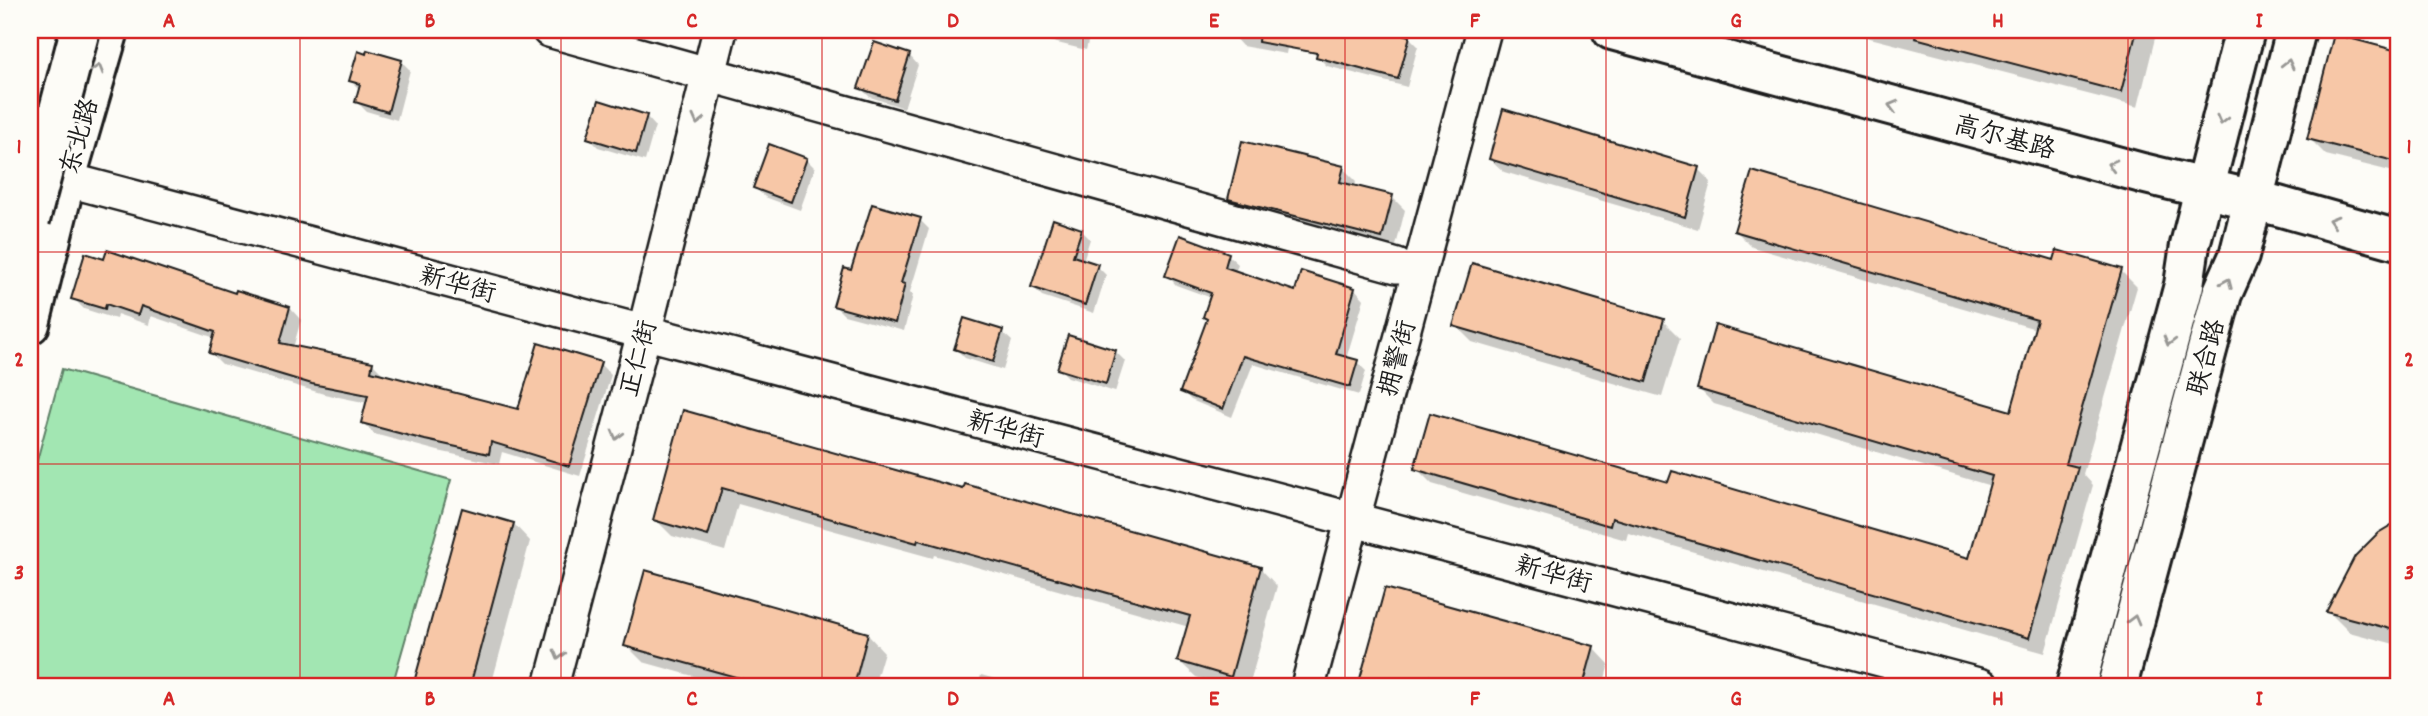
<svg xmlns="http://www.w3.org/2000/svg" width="2428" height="716" font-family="Dekko,'LXGW WenKai TC',sans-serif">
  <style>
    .green { fill: #a2e6b2; stroke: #5f8167; stroke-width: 2 }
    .shadow { fill: #0003 }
    .building { fill: #f7c7a7; stroke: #1c1c1c; stroke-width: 2 }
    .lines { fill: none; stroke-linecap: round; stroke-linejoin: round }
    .street-casing { stroke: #1c1c1c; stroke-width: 38 }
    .primary-casing { stroke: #1c1c1c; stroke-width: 44 }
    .highway-casing { stroke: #1c1c1c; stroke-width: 44 }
    .street { stroke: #fdfcf7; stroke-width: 33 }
    .primary { stroke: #fdfcf7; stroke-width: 38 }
    .highway { stroke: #fdfcf7; stroke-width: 38 }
    .highway-bridge-casing { stroke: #1c1c1c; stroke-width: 44; stroke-linecap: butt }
    .highway-bridge { stroke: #fdfcf7; stroke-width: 38 }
    .oneway { stroke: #989794 }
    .grid { fill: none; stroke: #d62828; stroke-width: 2; stroke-opacity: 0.55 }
    .labels { text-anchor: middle; stroke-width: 6; stroke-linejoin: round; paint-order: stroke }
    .street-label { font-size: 26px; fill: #1c1c1c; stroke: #fdfcf7 }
    .neatline { fill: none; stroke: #d62828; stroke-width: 2.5 }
    .grid-label { font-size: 23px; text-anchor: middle; font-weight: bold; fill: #d62828 }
  </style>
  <rect width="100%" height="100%" fill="#fdfcf7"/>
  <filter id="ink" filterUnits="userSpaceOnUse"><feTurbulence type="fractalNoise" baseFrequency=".0143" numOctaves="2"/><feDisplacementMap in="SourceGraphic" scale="14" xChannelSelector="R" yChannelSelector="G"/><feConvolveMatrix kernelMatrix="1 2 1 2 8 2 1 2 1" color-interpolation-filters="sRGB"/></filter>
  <g filter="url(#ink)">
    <!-- green -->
    <path class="green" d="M62,369l389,111 -59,206h-362v-200z"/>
    <!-- shadow -->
    <path class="shadow" d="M1040,30h51l-5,20 -37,-9z
      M1234,30h56l-4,24 -44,-8 -9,-10z
      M1325,30h56l28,7 9,9 -11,41 -80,-21 -9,-9z
      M1839,30h318l-19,77z
      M2335,36l63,17v120l-72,-18 -17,-17z
      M909,55l9,10 -14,43 -34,-11 -10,-9z
      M401,61l9,9 -13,50 -31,-9 -9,-9 3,-12 -9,-9z
      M646,116l9,10 -10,35 -47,-14 -9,-9z
      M806,159l9,9 -15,42 -35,-13 -10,-9z
      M1490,159l208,10 13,13 -13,47 -194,-57z
      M1343,168l13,13 -1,7 37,9 13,13 -10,40 -152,-38 -13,-14z
      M920,220l9,9 -19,63 3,3 -9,36 -60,-16 -9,-9 18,-34z
      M1081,230l9,9 -7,22 14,5 9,9 -12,38 -52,-17 -9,-9z
      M1736,231l320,31 65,9 16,16 -54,187 10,11 -48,168 -417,-120 -2,7 -194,-56 -16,-16 253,16 301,77 21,-75 -277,-82 -15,-15 313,24 24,-84 -284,-82z
      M1228,255l10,9 -3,8 61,21 59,-4 9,10 -18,60 11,3 9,9 -7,24 -106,-31 -21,53 -41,-17 -9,-9 27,-71 3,-22 -36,-13 -9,-10z
      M236,295l54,13 11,12 -8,28 79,15 11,11 136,37 81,-47 11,11 -31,101 -78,-24 -3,12 -61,-13 -64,-17 -11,-11 5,-20 -44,-9 -102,-30 -11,-11 4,-15 -64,-22 -2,9 -32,-11 -1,5 -32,-10 -11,-11z
      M965,320l37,12 10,9 -9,29 -38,-12 -9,-9z
      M1663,321l17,17 -18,59 -190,-55 -17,-17z
      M1069,337l47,15 9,9 -10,31 -47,-15 -9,-9z
      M684,413l281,78 1,-5 295,83 16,17 -28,100h-22l-31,-9 -17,-16 10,-34 -255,-72 -1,3 -195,-54 -13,47 -53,-15 -17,-17z
      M463,510l51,14 16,17 -39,145h-76z
      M2398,524v121l-49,-13 -21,-21 52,-76z
      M646,573l222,62 16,17 -10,34h-145l-86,-24 -17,-17z
      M1386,591l207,56 16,17 -6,22h-243z
      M981,675l40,11h-43z"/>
    <!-- building -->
    <path class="building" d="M1259,30h129l22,6 -12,43 -82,-22 1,-4 -59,-11z
      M1916,30h221l-16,62 -206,-54z
      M2334,34l64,17v111l-91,-23z
      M874,42l36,12 -15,46 -37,-12z
      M367,50l35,10 -14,52 -33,-10 5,-18 -11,-3 9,-30 8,3z
      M599,100l48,15 -11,38 -49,-15z
      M1503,109l196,58 -14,50 -196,-58z
      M1242,141l102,25 -4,16 53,13 -11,43 -154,-39z
      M769,144l38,14 -16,44 -38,-14z
      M1752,171l302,89 3,-10 65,19 -56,195 12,3 -49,171 -417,-120 -2,8 -196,-57 16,-56 238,69 4,-11 297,87 23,-82 -295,-87 18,-64 296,86 26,-91 -303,-89z
      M872,204l49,14 -20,65 4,1 -10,39 -62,-17 11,-38 7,2z
      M1053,219l29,10 -9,27 25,8 -13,41 -54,-18z
      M1180,235l49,18 -4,14 70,24 6,-20 54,17 -19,66 22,6 -8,27 -107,-31 -20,53 -43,-17 27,-73 -4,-2 8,-24 -46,-17z
      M107,250l128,43 1,-3 54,17 -10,36 93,19 -2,9 147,38 20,-66 63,19 -32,104 -78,-24 -2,12 -64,-14 -64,-17 7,-28 -56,-11 -103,-31 6,-21 -74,-26 -3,9 -32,-11 -1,5 -34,-10 14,-46 19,6z
      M1472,263l192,56 -18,63 -193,-56z
      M964,318l39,12 -10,32 -39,-13z
      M1068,335l48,15 -10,34 -49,-15z
      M683,410l280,79 2,-5 296,83 -30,110 -54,-16 13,-45 -272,-76 -1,3 -195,-55 -14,48 -55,-16z
      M462,508l52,15 -44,163h-57z
      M2398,521v110l-72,-19 29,-56 23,-23z
      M645,570l223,63 -14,53h-86l-144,-40z
      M1385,588l209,58 -11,40h-116l-37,-10 -2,10h-70z"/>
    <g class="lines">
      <!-- street casing -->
      <g class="street-casing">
        <path id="street" d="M549,30l848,236
          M42,173l1940,513
          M551,686l93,-353 76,-303
          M1308,686l176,-656"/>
      </g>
      <!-- primary casing -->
      <g class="primary-casing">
        <path id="primary" d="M1612,30l530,143 136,33 120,34
          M30,324l36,-146 43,-148
          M2076,686l108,-401 6,-40 55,-215
          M2117,686l105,-392 17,-38 57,-226"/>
      </g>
      <!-- highway casing -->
      <g class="highway-casing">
        <path id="highway" d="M30,88l15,-58"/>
      </g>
      <!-- street -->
      <use href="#street" class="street"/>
      <!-- primary -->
      <use href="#primary" class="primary"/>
      <!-- highway -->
      <use href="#highway" class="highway"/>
      <!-- highway-bridge casing -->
      <g class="highway-bridge-casing">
        <path id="highway-bridge" d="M30,220l50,-190"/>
      </g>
      <!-- highway-bridge -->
      <use href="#highway-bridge" class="highway-bridge"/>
    </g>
    <!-- one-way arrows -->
    <defs><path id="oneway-chevron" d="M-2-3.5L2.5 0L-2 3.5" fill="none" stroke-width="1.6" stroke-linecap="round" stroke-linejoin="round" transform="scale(1.75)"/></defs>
    <g class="oneway">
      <use href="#oneway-chevron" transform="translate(2288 64) rotate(-76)"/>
      <use href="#oneway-chevron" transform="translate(98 69) rotate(-74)"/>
      <use href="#oneway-chevron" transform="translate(1893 106) rotate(-165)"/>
      <use href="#oneway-chevron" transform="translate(698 120) rotate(104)"/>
      <use href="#oneway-chevron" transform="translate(2222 120) rotate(104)"/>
      <use href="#oneway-chevron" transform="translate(2112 165) rotate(-165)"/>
      <use href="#oneway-chevron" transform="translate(2333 221) rotate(-164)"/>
      <use href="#oneway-chevron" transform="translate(2227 283) rotate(-67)"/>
      <use href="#oneway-chevron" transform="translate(2169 341) rotate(105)"/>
      <use href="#oneway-chevron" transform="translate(617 435) rotate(105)"/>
      <use href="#oneway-chevron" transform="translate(2134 620) rotate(-75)"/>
      <use href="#oneway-chevron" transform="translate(559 655) rotate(105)"/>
    </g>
  </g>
  <!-- grid -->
  <path class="grid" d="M300,30v656M561,30v656M822,30v656M1083,30v656M1345,30v656M1606,30v656M1867,30v656M2128,30v656M30,252h2368M30,464h2368"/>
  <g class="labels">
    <!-- street labels -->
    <g class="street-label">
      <text transform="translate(78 136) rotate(-74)" y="9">东北路</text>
      <text transform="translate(2005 136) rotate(15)" y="9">高尔基路</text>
      <text transform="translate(458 283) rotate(15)" y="9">新华街</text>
      <text transform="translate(2205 357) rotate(-75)" y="9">联合路</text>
      <text transform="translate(637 358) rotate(-75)" y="9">正仁街</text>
      <text transform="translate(1396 358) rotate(-75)" y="9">拥警街</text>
      <text transform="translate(1006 428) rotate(15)" y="9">新华街</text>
      <text transform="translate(1554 573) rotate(15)" y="9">新华街</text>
    </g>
  </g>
  <!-- margin -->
  <rect width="2428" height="716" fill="none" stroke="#fdfcf7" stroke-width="77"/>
  <rect x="38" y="38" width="2352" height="640" class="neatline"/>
  <g class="grid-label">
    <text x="169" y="27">A</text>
    <text x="430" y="27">B</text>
    <text x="692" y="27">C</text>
    <text x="953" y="27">D</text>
    <text x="1214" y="27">E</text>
    <text x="1475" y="27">F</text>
    <text x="1736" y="27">G</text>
    <text x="1998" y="27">H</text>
    <text x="2259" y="27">I</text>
    <text x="19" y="153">1</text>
    <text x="2409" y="153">1</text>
    <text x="19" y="366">2</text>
    <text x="2409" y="366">2</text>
    <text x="19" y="579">3</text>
    <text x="2409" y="579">3</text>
    <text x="169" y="705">A</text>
    <text x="430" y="705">B</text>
    <text x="692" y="705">C</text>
    <text x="953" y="705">D</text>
    <text x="1214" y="705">E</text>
    <text x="1475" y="705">F</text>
    <text x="1736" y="705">G</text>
    <text x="1998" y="705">H</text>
    <text x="2259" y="705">I</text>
  </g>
</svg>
